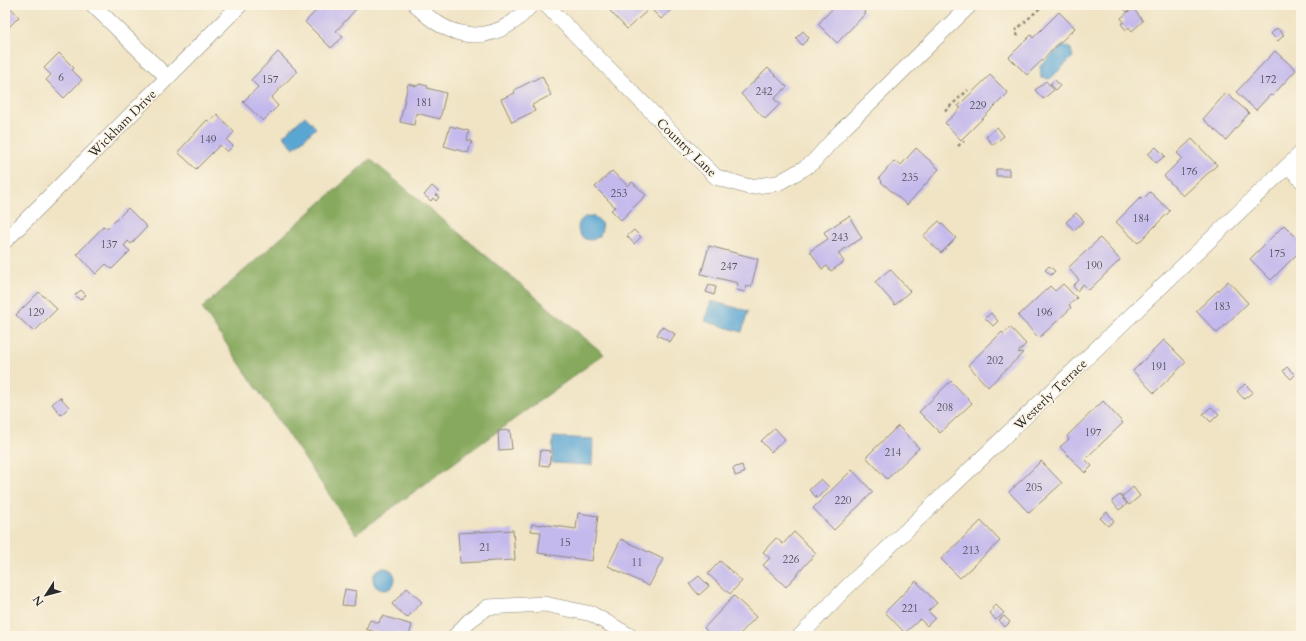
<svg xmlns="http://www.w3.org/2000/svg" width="1306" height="641" font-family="Cardo,serif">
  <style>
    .forest { fill: #86a95d; stroke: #586a44 }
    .water { fill: #5aa6d3; stroke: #42687f }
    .building { fill: #c4b9ec }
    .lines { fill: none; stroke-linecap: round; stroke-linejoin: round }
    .minor-casing { stroke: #8e8878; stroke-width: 16 }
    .path { stroke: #8e8878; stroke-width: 2.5; stroke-dasharray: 3 3; stroke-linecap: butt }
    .minor { stroke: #fff; stroke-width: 15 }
    .labels { text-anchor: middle; stroke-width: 3.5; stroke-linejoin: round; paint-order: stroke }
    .number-label { font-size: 11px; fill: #514e5b }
    .street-label { font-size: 13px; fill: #2b2b2b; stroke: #fcf5e5 }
  </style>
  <rect width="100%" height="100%" fill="#fcf5e5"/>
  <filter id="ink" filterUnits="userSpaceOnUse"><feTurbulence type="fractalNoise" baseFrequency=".025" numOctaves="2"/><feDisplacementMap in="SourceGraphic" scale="8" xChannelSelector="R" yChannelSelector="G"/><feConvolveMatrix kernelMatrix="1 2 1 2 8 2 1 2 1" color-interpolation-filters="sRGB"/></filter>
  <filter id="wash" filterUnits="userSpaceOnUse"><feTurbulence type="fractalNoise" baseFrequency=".012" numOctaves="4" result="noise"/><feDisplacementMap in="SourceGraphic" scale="16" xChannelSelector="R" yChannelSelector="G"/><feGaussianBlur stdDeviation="0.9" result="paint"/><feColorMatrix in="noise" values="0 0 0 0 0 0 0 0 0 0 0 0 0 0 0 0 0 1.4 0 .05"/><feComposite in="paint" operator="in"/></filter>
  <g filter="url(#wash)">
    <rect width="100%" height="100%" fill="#f0e4c5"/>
    <!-- forest -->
    <path class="forest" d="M370,159l234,195 -248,180 -154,-226z"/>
    <!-- water -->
    <path class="water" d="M1063,45l8,4 2,8 -23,22 -9,-1 -1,-12z
      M305,116l11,12 -22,20 -11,-12z
      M578 228a12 12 0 1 1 24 0a12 12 0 1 1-24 0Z
      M711,301l37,10 -6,21 -37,-11z
      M553,437l40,2 -1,26 -40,-2z
      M373 579a11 11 0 1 1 22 0a11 11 0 1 1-22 0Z"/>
    <g id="blocks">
      <!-- building -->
      <path class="building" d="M5,5h3l11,12 -14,14z
        M326,5h14l3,2 2,-2h10l3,2 -22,24 7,6 -12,11 -26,-26 15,-15 2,2z
        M616,5h52l4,4 -11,10 -11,-11 -23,21 -17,-18z
        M836,5h22l8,8 -29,30 -19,-19z
        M1120,5h14l-7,7z
        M1133,8l10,13 -11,10 -3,-4 -3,3 -5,-6 3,-2 -3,-4z
        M1059,12l16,16 -48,47 -18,-18 22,-22 2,3z
        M1277,28l7,7 -6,6 -7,-7z
        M803,31l6,7 -7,7 -6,-7z
        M1275,51l21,19 -24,26 -2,-1 -14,15 -20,-18z
        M278,52l19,19 -26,27 7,8 -15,15 -20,-19 15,-15 -7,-7z
        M59,53l15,15 -2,2 10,10 -18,18 -18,-18 5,-5 -7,-7z
        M768,68l19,19 -13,12 6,5 -15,15 -24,-25z
        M990,75l18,18 -47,47 -16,-17 16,-15 -3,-2z
        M542,76l9,19 -19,10 3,6 -23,11 -11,-23 14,-6 -1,-3z
        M1055,80l5,6 -4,4 -6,-6z
        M1046,81l8,9 -11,9 -8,-9z
        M408,84l10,2 1,-2 9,2 -1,2 19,5 -6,26 -24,-6 -2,12 -14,-3z
        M1226,93l23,20 -23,27 -23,-21z
        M217,114l17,18 -7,8 6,6 -6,6 -7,-7 -24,24 -18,-17 29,-32 3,2z
        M450,126l19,5 -2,9 5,1 -4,12 -24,-7z
        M997,127l7,9 -11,9 -7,-8z
        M1192,139l25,26 -34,31 -19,-20 18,-18 -5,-5z
        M1156,147l9,9 -9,7 -8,-9z
        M916,148l23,21 -32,36 -26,-23 1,-1 -3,-3 15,-17 7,4z
        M996,169h13v7h-13z
        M612,171l16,15 4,-4 14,13 -25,25 -10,-10 4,-3 -20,-20z
        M432,186l7,6 -3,3 3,2 -3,4 -3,-3 -2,3 -7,-6z
        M1150,192l20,19 -32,32 -22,-21 25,-25 2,2z
        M128,208l19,19 -16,17 -3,-3 -4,5 6,5 -18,18 -6,-5 -10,10 -19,-20 27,-28 3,3z
        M1076,213l8,8 -10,9 -8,-8z
        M849,216l13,22 -24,15 6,9 -13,9 -4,-5 -5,3 -12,-18 18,-12 -4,-7z
        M939,221l17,17 -15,15 -18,-17z
        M1284,225l17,17v8l-30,30 -21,-21z
        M634,230l7,7 -7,7 -7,-8z
        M1100,238l20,22 -31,30 -6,-6 -6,7 -4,-5 6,-6 -11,-12z
        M709,246l49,13 -7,28 -4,-1 -2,6 -9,-2 2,-7 -37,-9z
        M1049,266l6,5 -4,4 -6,-5z
        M890,269l20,22 -15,14 -20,-23z
        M1228,281l20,22 -31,30 -21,-22z
        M1063,284l14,14 -8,7 2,3 -32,30 -21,-22 32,-30 5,5z
        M709,285l7,2 -2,8 -8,-3z
        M81,290l5,5 -6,5 -5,-5z
        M39,292l18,17 -23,23 -18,-17z
        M991,313l7,8 -5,5 -8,-8z
        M662,326l13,8 -5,8 -13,-7z
        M1010,327l16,17 -8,8 2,1 1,-1 2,1 -35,34 -20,-22 34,-33 2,2z
        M1164,340l22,22 -32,31 -21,-22z
        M1287,367l8,8 -4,4 -8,-8z
        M951,381l21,22 -32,30 -21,-21z
        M1245,384l8,8 -9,7 -7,-8z
        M60,397l9,10 -8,8 -9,-11z
        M1103,401l20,22 -38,36 7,7 -7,7 -25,-26 9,-8 -2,-3z
        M1211,407l8,7 -8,8 -8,-8z
        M898,426l21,22 -32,31 -21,-22z
        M775,428l10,11 -14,13 -10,-11z
        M510,430l2,19 -13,1 -1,-19z
        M541,450l10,1 -2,15 -10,-1z
        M1041,461l21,22 -33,30 -20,-21z
        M742,465l2,8 -9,3 -2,-8z
        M852,470l21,22 -39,38 -21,-22z
        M821,479l8,8 -12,11 -8,-8z
        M1133,487l7,9 -11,9 -7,-8z
        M1120,495l7,9 -8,6 -7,-9z
        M1107,512l7,9 -6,5 -8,-8z
        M578,513l20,3 -6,45 -54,-8 3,-21 -10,-1 1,-7 10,1v-1l34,5z
        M981,521l19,20 -40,37 -19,-19z
        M513,530l2,30 -55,3 -2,-30z
        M794,532l22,21 -30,34 -23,-22 7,-7 -7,-6 13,-14 7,6z
        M621,539l42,20 -14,27 -41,-20z
        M720,561l22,20 -12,13 -22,-20z
        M699,576l10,10 -10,9 -10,-11z
        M916,581l21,22 -9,8 7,7 -8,8 -7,-7 -15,14 -20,-21z
        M407,588l15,14 -15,16 -15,-14z
        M345,589l11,2 -2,15 -12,-1z
        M734,596l22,21 -18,19h-26l-8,-8z
        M996,605l8,8 -8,7 -6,-7 4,-4 -2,-1z
        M383,616l29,9 -3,11h-32l1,-3 -12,-4 4,-9 9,3 2,-6h2z
        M1004,616l6,6 -5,5 -6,-7z"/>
    </g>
  </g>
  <g filter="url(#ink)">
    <use href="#blocks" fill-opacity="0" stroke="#8e8878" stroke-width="1"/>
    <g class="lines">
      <!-- minor casing -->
      <g class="minor-casing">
        <path id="minor" d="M93,5l75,73
          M416,5c25,27 60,41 94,19 8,-5 15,-12 21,-19
          M546,5l170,172 33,10 29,-4 25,-14 10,-7 27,-30 130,-127
          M1289,166l12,14
          M5,241l235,-236
          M455,636l14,-15 19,-14 56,-3 48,10 38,22
          M800,636l45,-47 456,-436"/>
      </g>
      <!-- path -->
      <path class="path" d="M1018,36l-3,-5 25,-23
        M945,111l23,-21
        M958,146l6,-5"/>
      <!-- minor -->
      <use href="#minor" class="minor"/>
    </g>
  </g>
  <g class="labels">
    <!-- number labels -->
    <g class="number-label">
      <text x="61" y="81">6</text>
      <text x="270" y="83">157</text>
      <text x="1268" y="83">172</text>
      <text x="764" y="95">242</text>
      <text x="424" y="106">181</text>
      <text x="978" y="109">229</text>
      <text x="208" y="143">149</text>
      <text x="1189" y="175">176</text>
      <text x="910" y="181">235</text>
      <text x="619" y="197">253</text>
      <text x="1141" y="222">184</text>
      <text x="840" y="241">243</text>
      <text x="109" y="248">137</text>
      <text x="1277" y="257">175</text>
      <text x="1094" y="269">190</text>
      <text x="729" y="270">247</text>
      <text x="1222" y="310">183</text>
      <text x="36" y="316">129</text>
      <text x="1044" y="316">196</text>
      <text x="995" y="364">202</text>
      <text x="1159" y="370">191</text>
      <text x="945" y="411">208</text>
      <text x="1093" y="436">197</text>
      <text x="893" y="456">214</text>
      <text x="1034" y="491">205</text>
      <text x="843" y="504">220</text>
      <text x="565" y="546">15</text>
      <text x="485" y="551">21</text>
      <text x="971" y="554">213</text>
      <text x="791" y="563">226</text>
      <text x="637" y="566">11</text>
      <text x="910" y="612">221</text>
    </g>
    <!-- street labels -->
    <g class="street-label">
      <text transform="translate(122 123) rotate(-45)" y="5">Wickham Drive</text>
      <text transform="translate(687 147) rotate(44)" y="5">Country Lane</text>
      <text transform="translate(1050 394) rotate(-44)" y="5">Westerly Terrace</text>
    </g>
  </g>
  <!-- margin -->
  <rect width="1306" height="641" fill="none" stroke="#fcf5e5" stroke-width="20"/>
  <!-- north arrow -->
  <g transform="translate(46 595) rotate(234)" stroke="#fcf5e5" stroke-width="3" paint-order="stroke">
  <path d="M0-3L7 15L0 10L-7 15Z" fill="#2b2b2b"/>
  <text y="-6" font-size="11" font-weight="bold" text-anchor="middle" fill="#2b2b2b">N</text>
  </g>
</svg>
